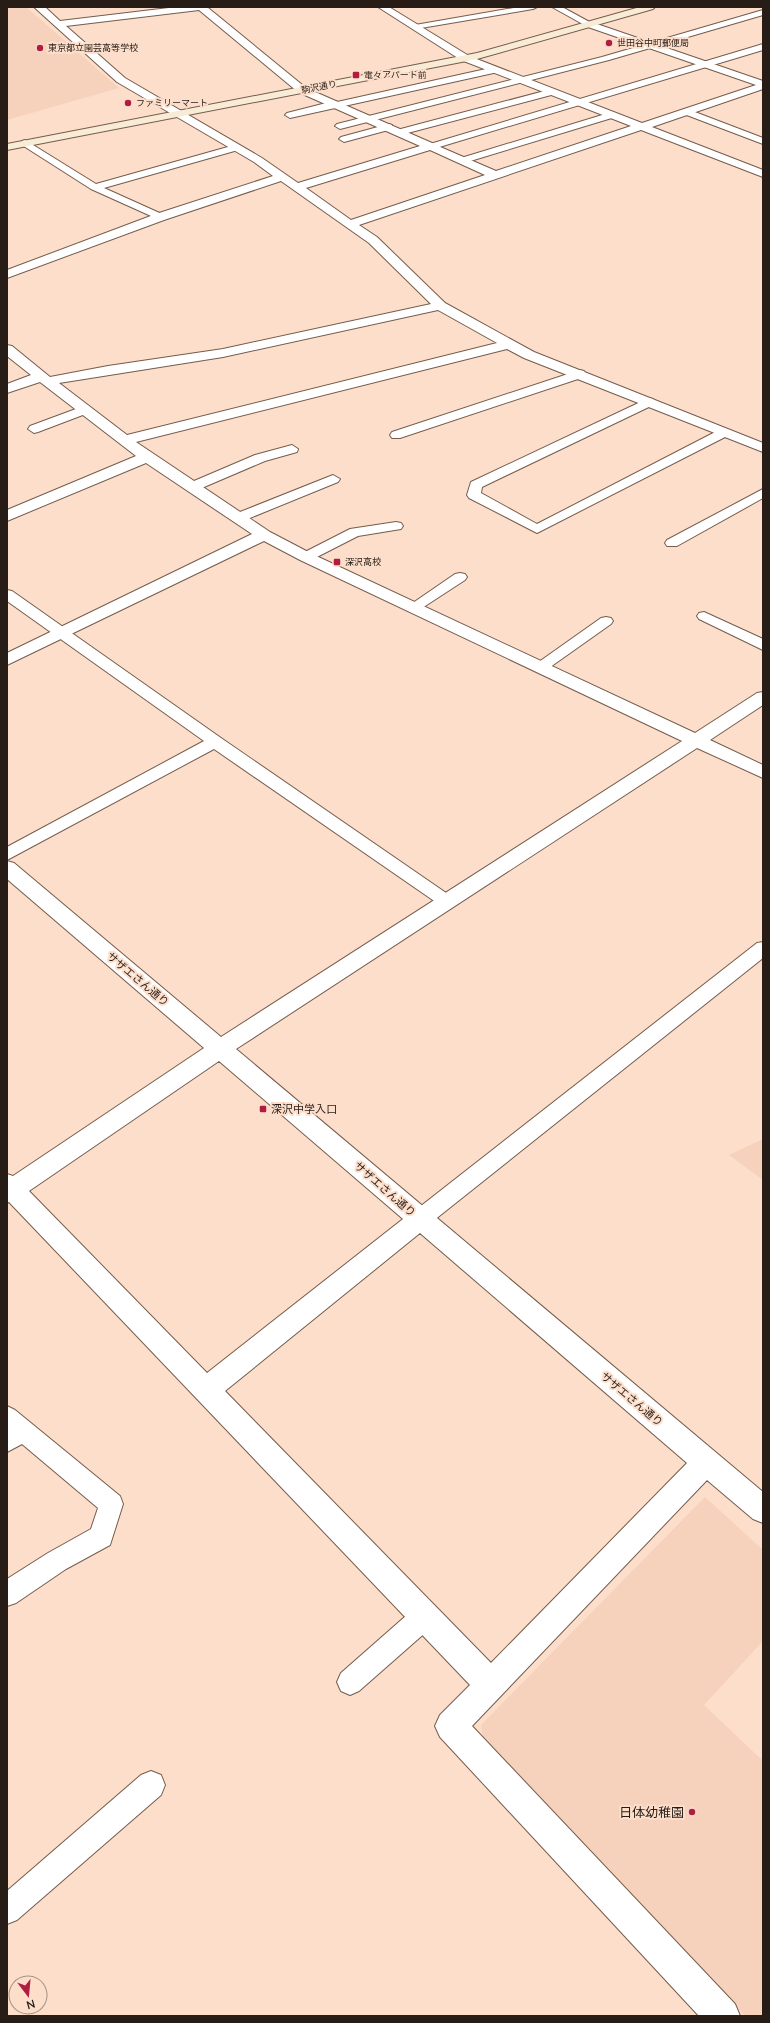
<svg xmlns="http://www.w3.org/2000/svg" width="770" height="2023" font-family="Lato,'Noto Sans JP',sans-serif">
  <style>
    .built { fill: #f6d1bb }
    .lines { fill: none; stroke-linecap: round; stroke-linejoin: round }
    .lane-casing { stroke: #755c4c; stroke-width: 2 }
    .street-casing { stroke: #755c4c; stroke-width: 2 }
    .secondary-casing { stroke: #755c4c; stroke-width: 2 }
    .lane { fill: #fff; fill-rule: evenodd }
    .street { fill: #fff; fill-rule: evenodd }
    .secondary { fill: #f8ecd7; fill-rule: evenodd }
    .poi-dot { fill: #b11d40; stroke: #fcdecb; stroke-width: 1.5 }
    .labels { text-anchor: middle; stroke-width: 4; stroke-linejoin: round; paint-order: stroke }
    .far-poi-label { font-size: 9px; fill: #271d16; stroke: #fcdecb; text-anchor: start }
    .far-street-label { font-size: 9px; fill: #271d16; stroke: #fcdecb }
    .street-label { font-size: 11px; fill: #271d16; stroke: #fcdecb }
    .poi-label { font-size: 11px; fill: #271d16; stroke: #fcdecb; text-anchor: start }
    .near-poi-label { font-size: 13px; fill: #271d16; stroke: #fcdecb; text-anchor: end }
  </style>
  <rect width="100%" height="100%" fill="#fcdecb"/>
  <!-- built -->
  <path class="built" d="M7,7h19l93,81 -112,32z
    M763,1139v41l-34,-25z
    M705,1497l58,53v91l-59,64 59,56v255h-18l-262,-277 -2,-14z"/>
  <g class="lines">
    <!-- lane casing -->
    <g class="lane-casing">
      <path id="lane" d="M519,7h18l-4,2 -118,20 -4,-2 4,-2z
        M552,7h10l33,18 -7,2z
        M763,10v5l-154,45 -269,69 -5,-3 2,-2 265,-67z
        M763,44v6l-327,98h-6l-2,-2 2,-2z
        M495,67l3,1v4l-208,46 -5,-3 2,-2 47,-12 3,1z
        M552,89l4,3 -1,2 -155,41 -5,-3 2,-2z
        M687,109l76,29v6l-79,-30v-4z
        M612,112l5,3 -2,2 -148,45 -3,1 -5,-3 2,-2z
        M389,124l3,1v4l-48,13 -5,-3 2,-2z
        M25,140l71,44 139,-39 5,3 -2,2 -134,38 60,27 1,2 -1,2 -4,1 -69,-31 -69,-44v-4z
        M580,370l4,1 2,3 -2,3 -184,61h-8l-2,-3 2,-3z
        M649,398l4,1 2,3 -2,3 -171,82 -1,6 56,31 184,-95 4,-1 6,4 -2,3 -192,98 -68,-35 -2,-3 4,-13z
        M84,406l4,1 2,3 -2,3 -50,19 -4,1 -6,-4 2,-3z
        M292,445l6,4 -1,3 -32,9 -68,29h-10l-2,-3 2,-3 68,-29z
        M333,475l7,4 -2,3 -93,38h-10l-2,-3 2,-3z
        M763,489v9l-86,48h-10l-2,-3 2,-3z
        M396,522l5,1 2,3 -2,3 -43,7 -47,24h-10l-2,-3 2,-3 49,-25z
        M460,573l5,1 2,3 -2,3 -46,30h-10l-2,-3 48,-33z
        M7,590l5,1 209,147 231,159 3,4 -3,4 -6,2 -6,-2 -226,-156 -207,111v-13l197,-106 -197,-140z
        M704,612l59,27v11l-64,-31 -2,-3 2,-3z
        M606,617l5,1 2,3 -2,3 -65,46h-10l-3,-3 3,-3 65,-46z
        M763,942v16l-335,267 -8,3 -8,-3 -3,-6 3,-6 345,-270z
        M7,1406l8,4 105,86 3,8 -13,41 -44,24 -50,34 -9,3v-27l41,-26 43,-24 7,-21 -76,-64 -15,8z
        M425,1603l9,4 4,9 -4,9 -75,66 -9,4 -9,-4 -4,-9 4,-9 75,-66z
        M151,1771l10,4 4,10 -4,10 -144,125 -10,4v-33l134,-116z"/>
    </g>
    <!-- street casing -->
    <g class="street-casing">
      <path id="street" d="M34,7h11l15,14 117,-14h30l99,81 126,55 5,1 1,2 58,25 135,-45 -170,-66 -83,-53h11l80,49 173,67 114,-38 -168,-58v-4h6l169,58v8l-111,38 111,43v7l-122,-47 -282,95 18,12 68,66 89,49 229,91v9l-239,-94 -17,-9 -371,93 134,90 42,22 383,179 62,-40 6,-1v13l-53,35 53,25v13l-66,-30 -461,301 527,443v31l-10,-4 -46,-39 -235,246 263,278 5,12h-41l-259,-279 -5,-11 5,-11 30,-30 -461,-483 -2,1v-29l6,2 191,-128 -197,-169v-18l7,2 207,174 461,-296 -382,-181 -36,-19 -257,124v-12l245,-119 -106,-71 -139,58v-11l129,-54 -96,-74 -33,11v-9l24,-9 -24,-19v-11l5,1 38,31 58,-11 115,-17 208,-45 -62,-61 -88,-62 -117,39 -157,58v-8l149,-56 117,-38 -19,-14 -137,-80zM199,10l99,82 122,54 -122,37 -36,-25 -137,-80 -59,-52zM430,150l55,25 -134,45 -45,-32zM438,310l59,33 -370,92 -68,-52 164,-26zM219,1061l184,158 -196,154 -178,-182zM420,1233l267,230 -196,200 -266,-272z"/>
    </g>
    <!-- secondary casing -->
    <g class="secondary-casing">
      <path id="secondary" d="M640,7h15l-2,2 -176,50 -470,91v-6l470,-91z"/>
    </g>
    <!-- lane -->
    <use href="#lane" class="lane"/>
    <!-- street -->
    <use href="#street" class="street"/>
    <!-- secondary -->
    <use href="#secondary" class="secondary"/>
  </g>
  <!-- markers -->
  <g class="poi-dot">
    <circle cx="609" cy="43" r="4"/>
    <circle cx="40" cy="48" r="4"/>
    <rect x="352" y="71" width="8" height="8" rx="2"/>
    <circle cx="128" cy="103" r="4"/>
    <rect x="333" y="558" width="8" height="8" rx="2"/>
    <rect x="259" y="1105" width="8" height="8" rx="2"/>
    <circle cx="692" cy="1812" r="4"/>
  </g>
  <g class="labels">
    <!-- far-poi labels -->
    <g class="far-poi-label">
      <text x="617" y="46">世田谷中町郵便局</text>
      <text x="48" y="51">東京都立園芸高等学校</text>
      <text x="364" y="78">電々アパート前</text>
      <text x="136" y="106">ファミリーマート</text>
      <text x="345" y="565">深沢高校</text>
    </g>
    <!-- far-street labels -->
    <g class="far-street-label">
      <text transform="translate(319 87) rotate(-11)" y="3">駒沢通り</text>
    </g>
    <!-- street labels -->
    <g class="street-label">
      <text transform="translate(138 979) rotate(40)" y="4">サザエさん通り</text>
      <text transform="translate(385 1189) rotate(41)" y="4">サザエさん通り</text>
      <text transform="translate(632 1399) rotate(40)" y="4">サザエさん通り</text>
    </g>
    <!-- poi labels -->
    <g class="poi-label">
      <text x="271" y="1113">深沢中学入口</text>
    </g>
    <!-- near-poi labels -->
    <g class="near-poi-label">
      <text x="684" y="1817">日体幼稚園</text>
    </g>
  </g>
  <!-- border -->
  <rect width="770" height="2023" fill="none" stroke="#271d16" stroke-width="16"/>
  <!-- north arrow -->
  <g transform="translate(28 1995) rotate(164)"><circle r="19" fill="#fcdecb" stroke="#a79183"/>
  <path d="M0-3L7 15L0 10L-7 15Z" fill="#b11d40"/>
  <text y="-6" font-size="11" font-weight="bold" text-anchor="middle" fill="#271d16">N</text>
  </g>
</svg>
